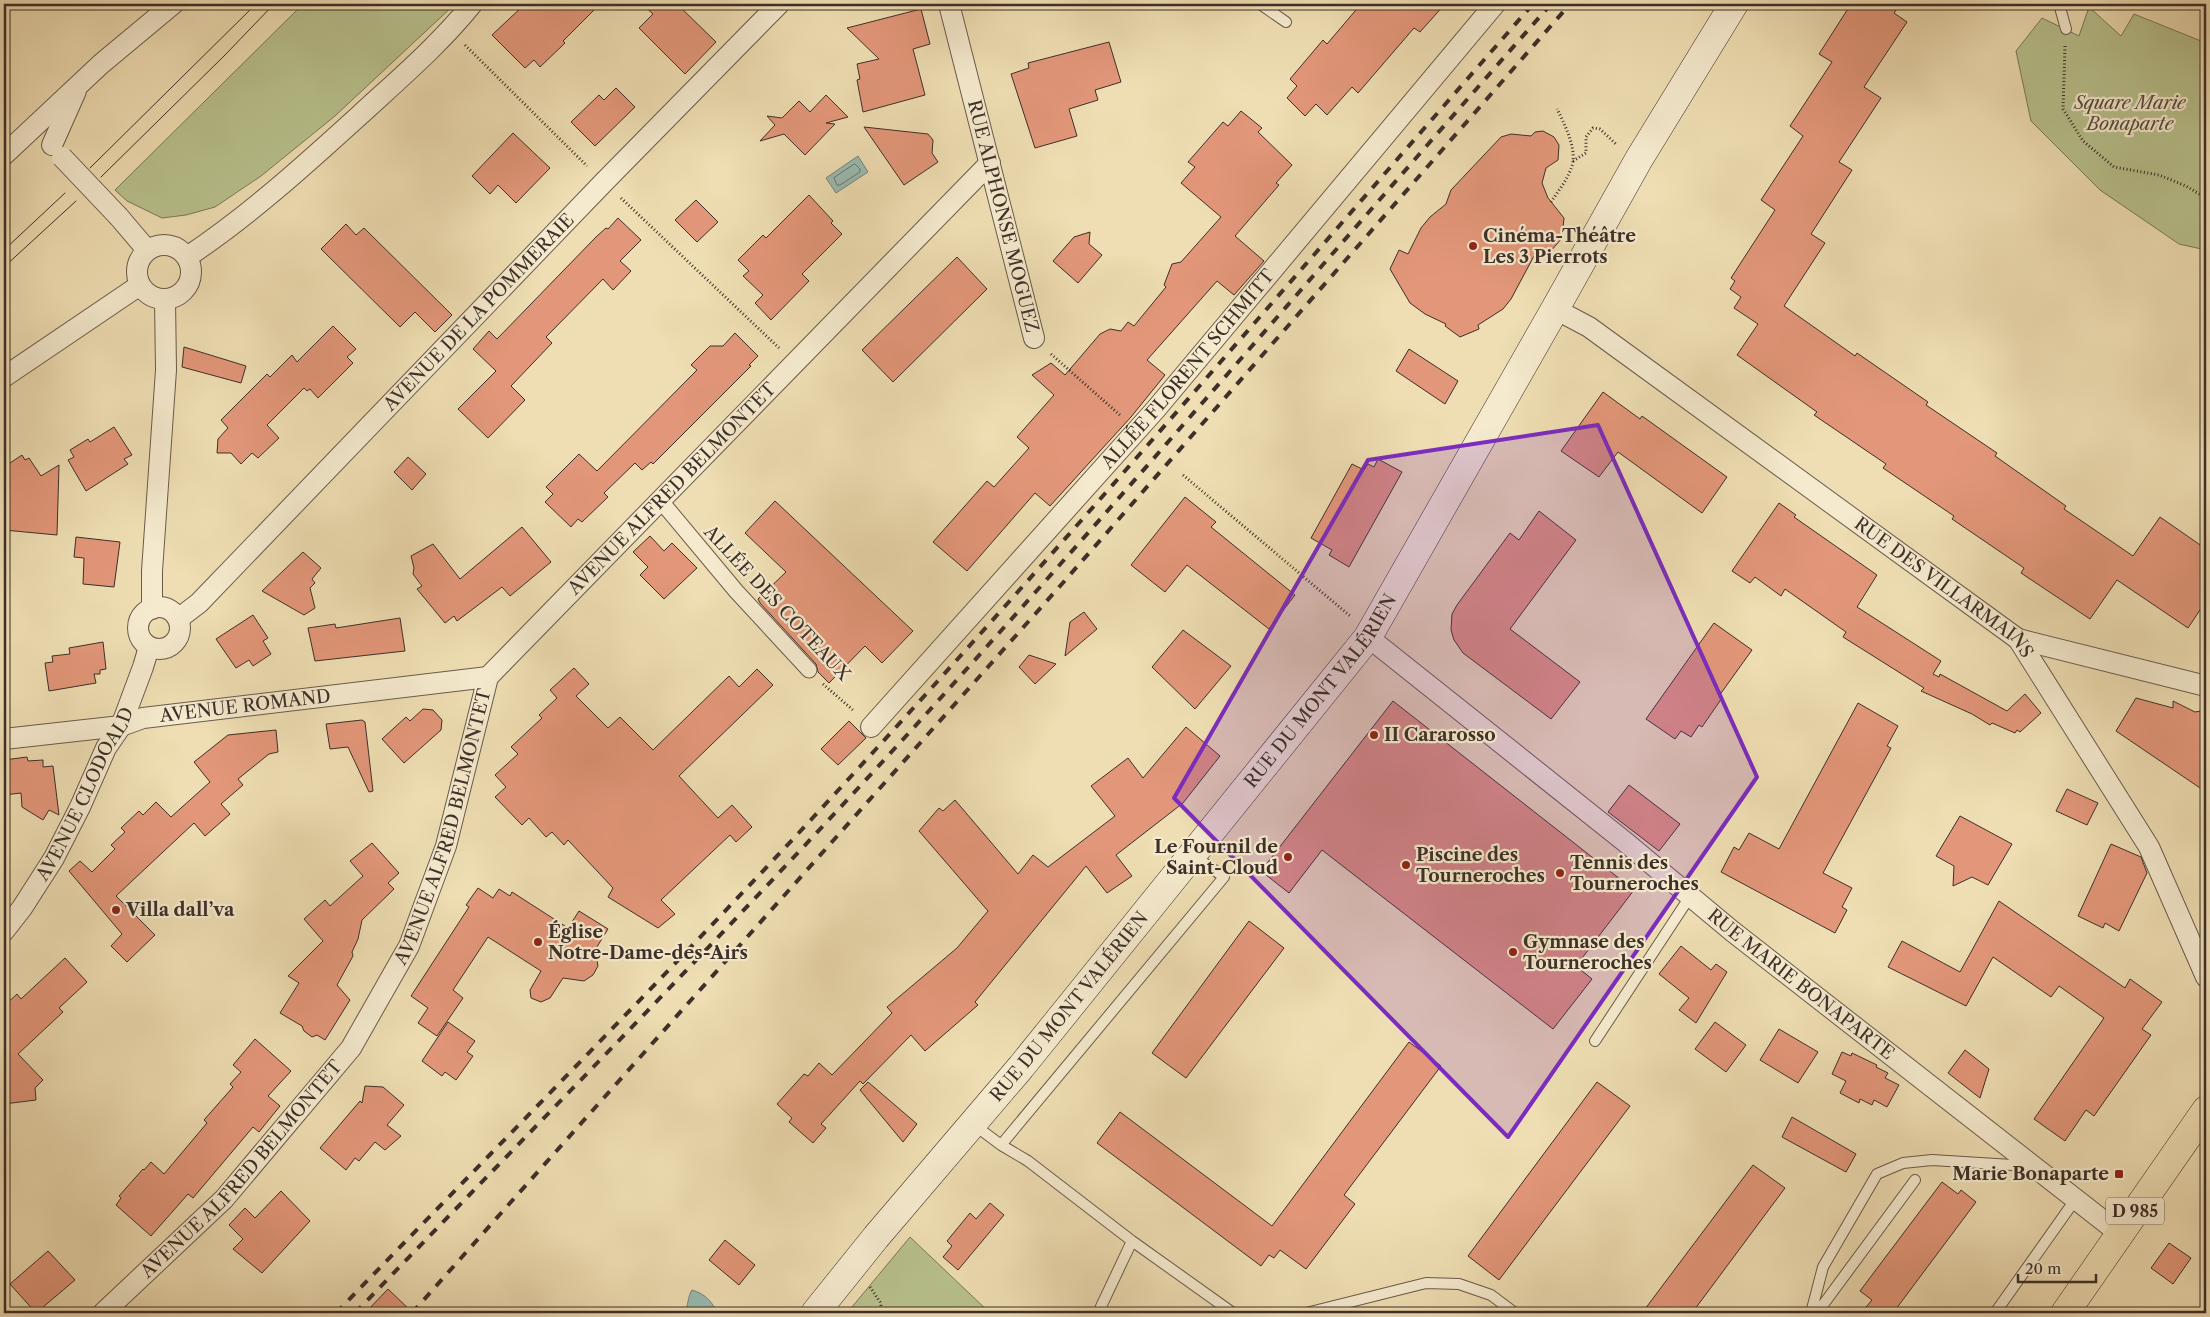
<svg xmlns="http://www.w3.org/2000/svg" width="2210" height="1317" font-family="'Libre Caslon Text',serif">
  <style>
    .green { fill: #b8c18d; stroke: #7a785b }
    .water { fill: #9abbb2; stroke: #75837b }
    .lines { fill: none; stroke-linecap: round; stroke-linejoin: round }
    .shore { stroke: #6c756e; stroke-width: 1 }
    .building { fill: #e3977a; stroke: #3d2f29 }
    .service-casing { stroke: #6a5b4c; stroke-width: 12 }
    .pedestrian-casing { stroke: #6a5b4c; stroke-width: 17 }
    .minor-casing { stroke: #6a5b4c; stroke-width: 22 }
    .secondary-casing { stroke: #3d2f29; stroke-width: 29 }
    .primary-casing { stroke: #3d2f29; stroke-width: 29 }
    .path { stroke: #3d2f29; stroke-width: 3; stroke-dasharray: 1 2.5; stroke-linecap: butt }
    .service { stroke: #f5eace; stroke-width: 10 }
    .pedestrian { stroke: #f5eace; stroke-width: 15 }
    .minor { stroke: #f5eace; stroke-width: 20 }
    .secondary { stroke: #f5eace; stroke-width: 28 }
    .primary { stroke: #efdeb3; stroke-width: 28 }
    .tram { stroke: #3d2f29; stroke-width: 1 }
    .rail { stroke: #3d2f29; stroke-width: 4; stroke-dasharray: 9 9; stroke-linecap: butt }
    .minor-bridge-casing { stroke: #6a5b4c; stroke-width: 22; stroke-linecap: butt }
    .minor-bridge { stroke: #f5eace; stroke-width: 20 }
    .marked { fill: #7b2cbf; fill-opacity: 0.2; stroke: #7b2cbf; stroke-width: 4; stroke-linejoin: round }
    .poi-dot { fill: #8f2418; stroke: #f5eace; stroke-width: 2 }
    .labels { text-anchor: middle; stroke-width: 4.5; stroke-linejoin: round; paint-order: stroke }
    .shield { fill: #f5eace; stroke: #74675a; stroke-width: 1 }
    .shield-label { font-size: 16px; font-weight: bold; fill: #3d2f29 }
    .park-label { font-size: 18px; font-style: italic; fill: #564c3d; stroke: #f5eace }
    .street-label { font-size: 18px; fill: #3d2f29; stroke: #f5eace }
    .poi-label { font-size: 18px; font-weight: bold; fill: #3d2f29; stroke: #f5eace; text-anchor: start }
  </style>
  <rect width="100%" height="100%" fill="#efdeb3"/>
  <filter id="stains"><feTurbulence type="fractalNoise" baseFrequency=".004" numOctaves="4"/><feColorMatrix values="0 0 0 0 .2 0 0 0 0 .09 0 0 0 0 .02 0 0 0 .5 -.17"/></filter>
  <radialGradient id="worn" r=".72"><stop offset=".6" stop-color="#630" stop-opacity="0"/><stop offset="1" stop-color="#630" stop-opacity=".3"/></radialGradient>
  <!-- green -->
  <path class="green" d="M303,4h152l-120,112 -74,60 -46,31 -29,8 -24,3 -35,-17 -12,-11z
    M2089,7l32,29 13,-22 72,29v207l-27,-6 -79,-54 -69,-69 -15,-70 26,-33 37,18z
    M910,1237l80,76h-143z"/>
  <!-- water -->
  <path class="water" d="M858,156l10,16 -32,21 -10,-15z
    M692,1290c13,4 20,11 25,23h-33c5,-8 3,-15 8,-23z"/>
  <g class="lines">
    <!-- shore -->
    <path class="shore" d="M855,164l5,5v3l-20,13h-3l-3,-7z"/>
  </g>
  <!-- building -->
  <path class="building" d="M525,4h75l-37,37 2,2 -25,24 -6,-7 -9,8 -33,-33z
    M642,4h35l39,38 -31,32 -46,-46 14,-14z
    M1361,4h84l-25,28 -6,-4 -56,65 -6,-6 -25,28 -11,-11 -11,12 -18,-18 10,-12 -7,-7 33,-39 4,4z
    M1851,4h49l-6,9 13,9 -43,65 17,11 -42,64 13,8 -41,64 14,9 -41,63 71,50 2,-3 71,49 -2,3 71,48 -2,3 71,50 -2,3 69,47 27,-39 46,32v52l-18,27 -71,-48 -27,39 -69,-46 3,-5 -72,-49 2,-3 -71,-48 3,-4 -72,-49 3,-3 -80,-57 21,-31 -24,-16 7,-11 -11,-8 5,-8 -4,-3 44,-68 -14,-10 42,-64 -13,-10 42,-64 -13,-8z
    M921,9l9,35 -17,5 12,46 -62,17 -6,-32 3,-1 -3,-15 22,-5 -32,-31z
    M1109,42l12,40 -26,8 3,10 -29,9 8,27 -42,12 -24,-74 18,-6 -1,-5z
    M616,88l19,19 -40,39 -24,-24 28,-27 5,5z
    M826,95l22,22 -22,6 9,1 -30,31 -21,-21 -24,7 15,-16 -8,-9 15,2 17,-17 11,11z
    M1241,111l21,17 -4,4 34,33 -16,18 3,2 -44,51 29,25 -30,34 -17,-14 -70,79 18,15 -34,42 -81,89 -15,-13 -68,78 -34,-29 54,-61 7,6 35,-39 -12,-11 37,-42 -22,-20 19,-12 14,12 35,-41 10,-5 11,2 7,-9 6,4 32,-39 -2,-2 8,-21 9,-2 40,-45 -40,-34 14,-16 -7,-5 35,-40 5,4z
    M864,127l64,7 5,6 -1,13 6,9 -34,23z
    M1543,131l11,6 5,8 -1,15 -12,8 -4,15 6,15 16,20 -2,20 -12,14 -16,4 -23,43 -8,10 -25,16 1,4 -19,8 -15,-11 1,-2 -21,-10 -15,-11 -20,-34 9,-19 9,4 13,-26 9,-11 16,-13 5,-14 50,-53 10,-3 20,2 4,-4z
    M513,133l37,35 -34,35 -18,-18 -8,9 -18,-18z
    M809,195l24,26 -2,2 11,11 -40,40 7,7 -38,39 -16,-17 8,-8 -20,-19 6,-5 -11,-11 25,-25 3,3z
    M696,200l22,22 -21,20 -22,-22z
    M618,218l23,22 -21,21 11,10 -18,19 -10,-11 -57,58 6,6 -41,43 14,14 -37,38 -30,-29 38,-38 -23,-22 16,-18 8,8 99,-102 10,-9 2,1z
    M346,224l10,11 8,-7 88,87 -17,17 -20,-20 -15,15 -79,-78z
    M1090,232l-1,12 13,11 -24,28 -25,-22 21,-24z
    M957,257l30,32 -94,93 -31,-32z
    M333,326l23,23 -9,8 6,6 -35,35 -8,-9 -3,2 -3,-3 -37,37 12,13 -21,20 -6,-5 -11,11 -10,-11h-14l1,-14 10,-11 -7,-8 46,-46 3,3 22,-22 5,7z
    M735,333l23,23 -9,9 2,1 -98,98 -2,-2 -9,8 -7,-7 -31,30 4,4 -26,25 -4,-3 -7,8 -26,-25 8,-8 -7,-7 33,-33 18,17 100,-101 -6,-5 19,-19h13z
    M184,347l62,19 -5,17 -59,-16z
    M1409,349l49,32 -13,23 -49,-33z
    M1603,392l37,27 2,-3 85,61 -25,36 -84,-61 -19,25 -38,-26z
    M114,427l18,28 -8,4 4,5 -42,27 -18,-31 6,-3 -4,-7 18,-11 2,3z
    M22,455l3,5 4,-2 12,18 18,-11 -2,70 -53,-5v-63z
    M408,457l18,17 -14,16 -18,-18z
    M1378,459l24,13 -53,95 -20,-12 3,-5 -21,-12 41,-74 12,6 4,-6 6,3z
    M1185,497l31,25 -5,5 84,68 -26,34 -82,-64 -22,27 -34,-27z
    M775,501l138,130 -31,32 -17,-17 -36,37 -11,-11 -2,-8 -56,-61 -2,-4 28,-27 -41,-39z
    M1779,503l17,12 -2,2 83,58 -20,32 84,54 -8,13 6,3 1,-3 67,37 18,-17 16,19 -21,19 -3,-2 -2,3 -23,-10 -2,2 -18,-11 -51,-23 3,-3 -81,-51 3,-5 -61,-43 -4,7 -26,-19 -5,6 -18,-12z
    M1539,511l37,29 -66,89 70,53 -29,37 -88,-66 -9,-13 -3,-10 1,-16 5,-9 53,-72 9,7z
    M522,527l29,35 -41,34 -8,-9 -45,34 -3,-5 -9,7 -28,-34 5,-3 -9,-12 1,-6 -3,-12 22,-12 27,35z
    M650,536l14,15 8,-8 25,25 -33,31 -24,-24 8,-8 -15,-15z
    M76,537l44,5 -6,45 -31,-3 1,-26 -10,-1z
    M303,552l18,16 -9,11 3,4 -5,5 5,20 -11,7 -42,-24z
    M1084,612l13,17 -32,27 5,-34z
    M253,615l15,23 -5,3 8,13 -18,12 -4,-6 -13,8 -20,-29z
    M400,618l5,33 -90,10 -7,-33 27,-4 1,4z
    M1714,623l38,27 -33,46 3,2 -20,29 -3,-2 -8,12 -10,-6 -6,8 -29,-20z
    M1183,630l48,36 -36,43 -43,-42z
    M103,642l3,27 -6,1v4h-6l2,9 -47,8 -4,-28 8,-1 -1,-6 18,-2 -1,-6z
    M1029,655l27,9 -21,20 -16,-17z
    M574,668l15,16 -13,12 32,32 12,-11 33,33 76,-74 10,11 18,-18 16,16 -94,91 39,42 14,-13 20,22 -16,15 -6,-7 -69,65 14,14 -17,14 -50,-31 5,-9 -45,-48 -4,5 -12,-13 -6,5 -17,-19 -7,7 -27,-28 11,-10 -11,-12 23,-21 -7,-7 31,-29 -3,-3 18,-17 -7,-8z
    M2136,698l37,10v-7l22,11 11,-2v82l-90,-61z
    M1393,701l241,189 -58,76 16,13 -39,50 -231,-179 -33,43 -28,-22z
    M1858,703l40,23 -11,20 4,2 -68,125 29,15 -10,19 5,3 -12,23 -114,-61 13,-25 5,3 10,-17 30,16z
    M423,709l10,1 9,10 -1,10 -37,33 -22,-24 24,-22 4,4z
    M362,720l3,2 8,69 -4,1 -21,-45 -18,2 -4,-25z
    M849,721l17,17 -28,27 -17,-16z
    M1186,727l34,29 -37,47 -67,52 16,21 -25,17 -21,-27 -111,136 3,3 -53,46 -14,-16 -48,49 -3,-3 -39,43 5,4 -13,15 -24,-21 3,-4 -15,-14 27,-30 4,2 11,-13 13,12 60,-62 -5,-6 70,-59 31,-37 -69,-80 20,-23 4,3 12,-11 63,74 15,-19 15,12 67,-51 -24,-30 37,-28 15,20z
    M276,730l2,22 -9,2 -31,25 5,6 -22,19 9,10 -25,22 -11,-13 -78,73 39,39 -28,27 -16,-16 11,-12 -53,-63 11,-10 12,11 23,-23 -4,-4 14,-13 -4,-4 18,-17 4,4 13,-13 15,15 39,-35 -16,-20 34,-27z
    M27,757l1,4 15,-1v7l10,-1 6,49 -10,-5 -6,10 -21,-13 -1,-14 -17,2v-35z
    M1629,785l51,39 -21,27 -51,-39z
    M2067,789l31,14 -11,22 -31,-14z
    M1960,816l52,28 -24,41 -16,-8 -19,9 1,-20 -18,-10z
    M372,843l27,30 -11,10 6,6 -32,31 -4,19 -6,13 1,4 -16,29 13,15 -25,40 -8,-5 -5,2 -8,-6 -2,-5 -22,-13 19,-30 -11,-7 35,-35 -19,-22 21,-19 5,6 33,-30 -13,-15z
    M2111,844l30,13 6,16 -28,58 -14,-8 -2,5 -25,-12z
    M478,888l15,10 6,-9 11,7 2,-4 56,36 11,-17 29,18 -13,21 3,16 -5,9 -9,6 -21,-3 -13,20 -9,4 -10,-4 -1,-8 11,-19 -53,-34 -35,53 10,8 -26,38 -19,-13 10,-15 -17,-12 58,-89 -3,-2z
    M1999,901l126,87 5,-9 32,23 -20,27 9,6 -57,81 -8,-6 -21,31 -31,-22 70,-101 -45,-32 -8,11 -58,-40 -27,49 -78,-39 14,-26 58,31z
    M1249,921l35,27 -98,130 -34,-25z
    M1681,946l30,24 5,-6 11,8 -31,51 -17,-13 10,-12 -30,-24z
    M65,958l22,24 -28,26 4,4 -45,42 25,26 -8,8 1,12 -32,4v-98l13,-12 4,5z
    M448,1022l27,19 -8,11 6,4 -17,24 -11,-8 -3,4 -20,-15z
    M1715,1022l31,23 -20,27 -31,-23z
    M1779,1029l39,23 -20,31 -38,-23z
    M255,1039l36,32 -23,25 12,10 -21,26 -6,-5 -60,71 -5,-4 -37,42 -35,-31 5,-7 -2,-2 24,-27 1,1 7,-8 13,12 43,-51 -3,-3 29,-33 -3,-3 11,-12 -8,-7z
    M1409,1042l32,24 -97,129 11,9 -49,65 -26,-19 -6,8 -5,-3 -8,11 -164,-123 23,-31 152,114z
    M1965,1050l24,19 -9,29 -32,-25z
    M1842,1052l9,4 1,-3 25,12 -1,2 12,6 -3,5 14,7 -12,22 -13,-7 -2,5 -12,-6 -1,4 -19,-10 6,-12 -14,-7z
    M868,1082l49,42 -14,18 -43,-52z
    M1597,1082l33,24 -131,174 -31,-24z
    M365,1086l18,1 21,18 -17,20 14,11 -16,14 -10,-8 -16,19 -4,-3 -9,12 -26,-22 40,-47 2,2z
    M1792,1117l64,37 -10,18 -64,-35z
    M1753,1165l32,23 -93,125h-50z
    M1942,1182l16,12 3,-4 15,12 -83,111h-32l11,-13 -12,-9z
    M281,1191l29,30 -48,52 -29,-24 10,-10 -14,-14 16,-17 10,10z
    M990,1203l14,12 -46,55 -15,-13 9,-11 -5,-5 23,-28 6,6z
    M725,1240l30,25 -16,20 -30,-25z
    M2169,1243l22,15 -18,26 -22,-16z
    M48,1251l27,29 -39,33 -26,-29z
    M388,1289l25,24h-48z"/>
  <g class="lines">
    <!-- service casing -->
    <g class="service-casing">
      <path id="service" d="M1260,4l26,18
        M2059,4l7,25
        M1595,1041l96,-146
        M973,1124l28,21 27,16 104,80 101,72
        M1001,1145l223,-268 -31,-22
        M1098,1313l34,-72
        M1306,1313l120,-30 33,1 32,11 24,18
        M1811,1313l12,-46 54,-93 26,-11 29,-3 96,6
        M1817,1313l98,-133
        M1995,1313l80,-113"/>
    </g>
    <!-- pedestrian casing -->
    <g class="pedestrian-casing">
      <path id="pedestrian" d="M660,500l76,91 73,79"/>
    </g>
    <!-- minor casing -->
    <g class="minor-casing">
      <g id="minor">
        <path id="s1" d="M949,4l85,334"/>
        <path d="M52,145l24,-54"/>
        <path d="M4,155l97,-91 72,-60"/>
        <path d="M119,217l28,33"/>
        <circle cx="164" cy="272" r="27"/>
        <path d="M187,257c63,-42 119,-93 174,-143 38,-35 78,-69 111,-110"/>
        <path id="s2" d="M1555,309l34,18 429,312 131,208 57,130"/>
        <path d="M4,377l136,-92"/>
        <circle cx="159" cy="628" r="21"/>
        <path d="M152,609v-38l14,-201 -1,-71"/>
        <path id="s3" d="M178,619l21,-16 405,-421 175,-178"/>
        <path id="s4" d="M1368,637l256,204 108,90 387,302"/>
        <path d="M2018,639l188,47"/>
        <path id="s5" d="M871,727l285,-318 339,-405"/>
        <path id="s6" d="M4,739l117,-13 22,-8 345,-41"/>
        <path id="s7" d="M4,931l18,-23 32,-50 26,-51 26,-59 15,-22 22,-59 6,-20"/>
        <path id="s8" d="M103,1313l121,-114 127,-151 58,-102 37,-100 42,-169 502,-514"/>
      </g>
    </g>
    <!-- secondary casing -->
    <g class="secondary-casing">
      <g id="secondary">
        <path id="s9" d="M815,1313l61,-76 145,-170 347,-430 187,-328 84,-150 95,-155"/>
      </g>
    </g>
    <!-- primary casing -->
    <g class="primary-casing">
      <path id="primary" d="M2065,1313l141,-203"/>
    </g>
    <!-- path -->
    <path class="path" d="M465,45l122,121
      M2065,46l-2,63 20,32 31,26 45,8 27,11 20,12
      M1573,161l13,-8v-16l7,-9 7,1 17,16
      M621,198l158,150
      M1551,202c8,-12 20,-27 22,-41 2,-16 -9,-38 -16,-52
      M1051,354l70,62
      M1183,475l167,141
      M823,684l31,27
      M870,1287l10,15 3,11"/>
    <!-- service -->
    <use href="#service" class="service"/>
    <!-- pedestrian -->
    <use href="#pedestrian" class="pedestrian"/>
    <!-- minor -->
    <use href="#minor" class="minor"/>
    <!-- secondary -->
    <use href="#secondary" class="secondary"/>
    <!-- primary -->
    <use href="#primary" class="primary"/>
    <!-- tram -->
    <path class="tram" d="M90,168l166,-164
      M101,177l124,-122 49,-51
      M4,250l61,-57
      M4,267l72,-66"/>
    <!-- rail -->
    <path class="rail" d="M336,1313c153,-158 308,-315 458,-475 253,-272 494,-555 739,-834
      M355,1313c192,-199 386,-395 572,-600 211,-233 416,-473 624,-709
      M412,1313l649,-728 509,-581"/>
    <!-- minor-bridge casing -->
    <g class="minor-bridge-casing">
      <path id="minor-bridge" d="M62,157l57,60"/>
    </g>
    <!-- minor-bridge -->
    <use href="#minor-bridge" class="minor-bridge"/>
  </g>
  <!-- marked area -->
  <path class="marked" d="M1598,425l159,352 -249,360 -334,-339 194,-338z"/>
  <!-- markers -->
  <g class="poi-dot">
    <circle cx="1473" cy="246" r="5"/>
    <circle cx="1374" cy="735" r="5"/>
    <circle cx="1288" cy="857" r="5"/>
    <circle cx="1406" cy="865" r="5"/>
    <circle cx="1560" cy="873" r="5"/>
    <circle cx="116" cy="910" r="5"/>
    <circle cx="538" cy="942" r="5"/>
    <circle cx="1513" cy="952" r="5"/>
    <rect x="2114" y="1169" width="10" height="10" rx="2.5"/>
  </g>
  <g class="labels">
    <!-- shield labels -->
    <rect class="shield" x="2106" y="1197.5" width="58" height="27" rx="4"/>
    <g class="shield-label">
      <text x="2135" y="1217">D 985</text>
    </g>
    <!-- park labels -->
    <g class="park-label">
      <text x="2130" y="109">Square Marie<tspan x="2130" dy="21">Bonaparte</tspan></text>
    </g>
    <!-- street labels -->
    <g class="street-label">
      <text dy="6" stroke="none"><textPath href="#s1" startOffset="219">RUE ALPHONSE MOGUEZ</textPath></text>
      <text dy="6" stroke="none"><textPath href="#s3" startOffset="430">AVENUE DE LA POMMERAIE</textPath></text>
      <text dy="6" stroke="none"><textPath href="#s5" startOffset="478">ALLÉE FLORENT SCHMITT</textPath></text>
      <text dy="6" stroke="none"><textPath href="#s8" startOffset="1025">AVENUE ALFRED BELMONTET</textPath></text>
      <text dy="6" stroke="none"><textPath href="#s2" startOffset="479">RUE DES VILLARMAINS</textPath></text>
      <text transform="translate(777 603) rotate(47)" y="6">ALLÉE DES COTEAUX</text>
      <text dy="6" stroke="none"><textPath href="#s9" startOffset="802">RUE DU MONT VALÉRIEN</textPath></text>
      <text dy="6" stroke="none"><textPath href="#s6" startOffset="244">AVENUE ROMAND</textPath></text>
      <text dy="6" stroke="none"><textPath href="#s7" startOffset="160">AVENUE CLODOALD</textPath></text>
      <text dy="6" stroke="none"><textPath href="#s8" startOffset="605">AVENUE ALFRED BELMONTET</textPath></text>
      <text dy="6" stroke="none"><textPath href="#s4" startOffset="555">RUE MARIE BONAPARTE</textPath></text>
      <text dy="6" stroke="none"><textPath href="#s9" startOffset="398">RUE DU MONT VALÉRIEN</textPath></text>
      <text dy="6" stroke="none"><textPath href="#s8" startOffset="200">AVENUE ALFRED BELMONTET</textPath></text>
    </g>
    <!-- poi labels -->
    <g class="poi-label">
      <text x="1483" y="242">Cinéma-Théâtre<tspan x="1483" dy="21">Les 3 Pierrots</tspan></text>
      <text x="1384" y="741">II Cararosso</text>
      <text x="1278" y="853" text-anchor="end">Le Fournil de<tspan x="1278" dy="21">Saint-Cloud</tspan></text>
      <text x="1416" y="861">Piscine des<tspan x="1416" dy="21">Tourneroches</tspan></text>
      <text x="1570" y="869">Tennis des<tspan x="1570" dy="21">Tourneroches</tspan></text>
      <text x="126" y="916">Villa dall’va</text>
      <text x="548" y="938">Église<tspan x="548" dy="21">Notre-Dame-des-Airs</tspan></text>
      <text x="1523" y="948">Gymnase des<tspan x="1523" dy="21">Tourneroches</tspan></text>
      <text x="2109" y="1180" text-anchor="end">Marie Bonaparte</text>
    </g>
  </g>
  <!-- margin -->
  <rect width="2210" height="1317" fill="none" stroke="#efdeb3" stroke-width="20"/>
  <rect x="5" y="5" width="2200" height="1307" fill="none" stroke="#3d2f29" stroke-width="2.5"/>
  <rect x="10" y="10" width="2190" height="1297" fill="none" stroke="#3d2f29"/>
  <!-- scale -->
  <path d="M2018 1274v8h78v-8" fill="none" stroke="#3d2f29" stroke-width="2.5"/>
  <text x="2025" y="1274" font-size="15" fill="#3d2f29" stroke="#f5eace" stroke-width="4" paint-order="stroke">20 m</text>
  <rect width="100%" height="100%" filter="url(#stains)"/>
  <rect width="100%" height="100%" fill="url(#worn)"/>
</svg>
